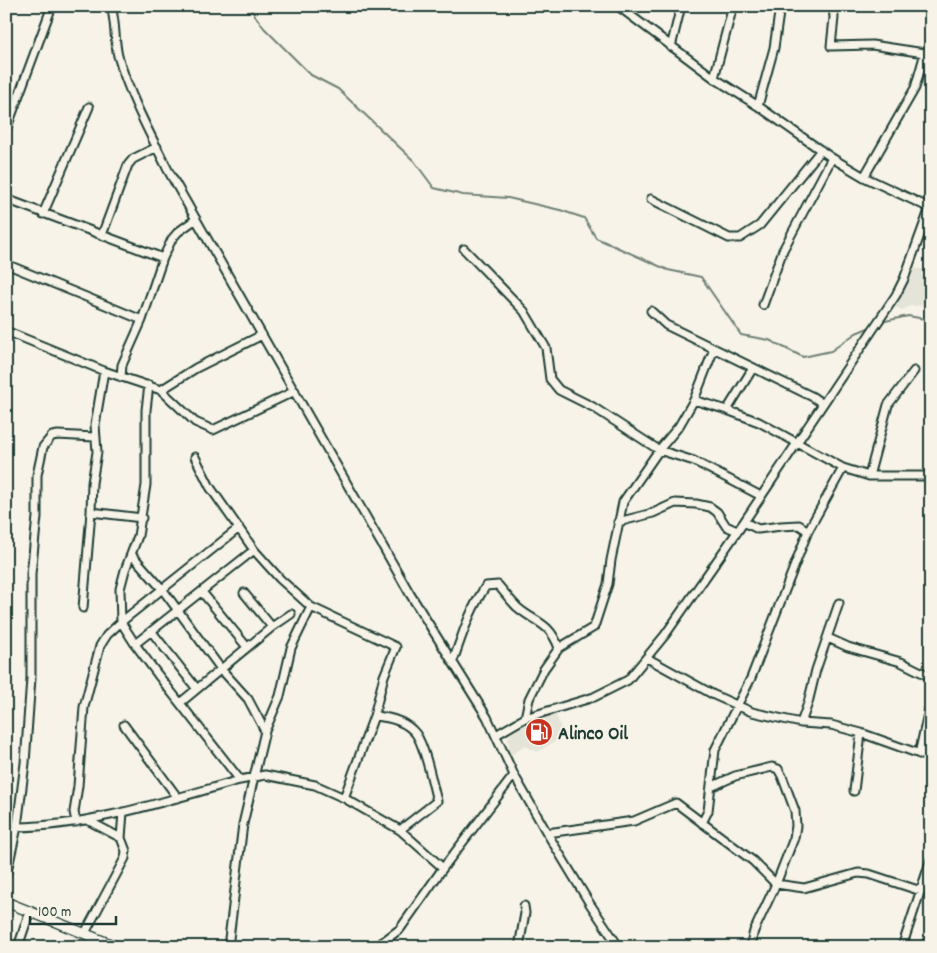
<svg xmlns="http://www.w3.org/2000/svg" width="937" height="953" font-family="Dekko,sans-serif">
  <style>
    .built { fill: #e5e4d9 }
    .lines { fill: none; stroke-linecap: round; stroke-linejoin: round }
    .stream { stroke: #6f8077; stroke-width: 2 }
    .minor-casing { stroke: #1f3d34; stroke-width: 11 }
    .major-casing { stroke: #1f3d34; stroke-width: 12 }
    .minor { stroke: #f7f3e8; stroke-width: 7 }
    .major { stroke: #f7f3e8; stroke-width: 9 }
    .labels { text-anchor: middle; stroke-width: 4; stroke-linejoin: round; paint-order: stroke }
    .poi-label { font-size: 20px; font-weight: bold; fill: #1f3d34; stroke: #f7f3e8; text-anchor: start }
  </style>
  <rect width="100%" height="100%" fill="#f7f3e8"/>
  <filter id="ink" filterUnits="userSpaceOnUse"><feTurbulence type="fractalNoise" baseFrequency=".02" numOctaves="2"/><feDisplacementMap in="SourceGraphic" scale="10" xChannelSelector="R" yChannelSelector="G"/><feConvolveMatrix kernelMatrix="1 2 1 2 8 2 1 2 1" color-interpolation-filters="sRGB"/></filter>
  <g filter="url(#ink)">
    <!-- built -->
    <path class="built" d="M912,268l19,2v35l-21,1 -8,4 -8,-3z
      M555,712l9,24 -26,16 -13,-6 -14,9 -2,-7 -1,-10 3,-5 10,-8z
      M74,935l21,9 -1,3h-25z"/>
    <g class="lines">
      <!-- stream -->
      <path class="stream" d="M248,6l16,22 47,47 27,14 76,72 20,27 29,7 45,3 52,12 24,8 12,20 72,32 33,7 40,58 28,5 34,17 28,-6 25,-18 17,-7
        M881,322l27,-6 23,4"/>
      <!-- minor casing -->
      <g class="minor-casing">
        <path id="minor" d="M111,6c5,17 3,33 7,50 12,41 32,78 51,116l241,422 77,123 27,58 33,58 43,71 29,43
          M618,6l96,72 44,28 74,52 32,19 66,31
          M833,6l1,12 -3,28 41,-1 59,9
          M671,47l10,-41
          M714,78l19,-72
          M758,106l16,-58 6,-42
          M6,130l46,-124
          M864,177l51,-89 10,-35 6,-9
          M6,199l157,59
          M651,199l78,39h11l20,-13 61,-75
          M43,214l46,-107
          M102,235l26,-70 5,-6 24,-12
          M464,249l60,62 22,37 4,31 9,11 34,17 66,43 35,11 67,35
          M6,264l136,56
          M763,305l20,-55 49,-92
          M651,311l15,14 147,72 10,7
          M6,331l98,40 57,19 34,32 18,8 82,-39
          M121,377l1,-12 20,-45 21,-62 9,-19 6,-7 18,-13
          M149,385l-3,25v75l-8,51 -13,34 -5,19 1,33 14,22 23,31 82,105
          M161,390l35,-22 66,-33
          M694,400l20,-51
          M727,410l26,-42
          M195,457l15,30 44,63 26,29 31,28 85,40 -12,29 -10,40 -30,82
          M869,476l19,-71 26,-34
          M91,512l51,6
          M618,522l35,-9 22,-10 21,1 14,3 7,5 9,14 11,5
          M744,522l14,7 23,-3 18,-1 9,6
          M132,555l31,35 58,79 27,30 17,32
          M202,592l45,55
          M244,593l28,34
          M83,608l8,-96 1,-29 5,-31 -2,-27 9,-54
          M152,632l45,57
          M828,638l20,9 53,15 30,15
          M135,644l119,-94
          M647,658l67,37 38,17 49,11 30,2 30,8 70,25
          M453,661c9,-25 17,-52 33,-75l12,-1c6,7 12,15 19,22 18,16 32,14 42,41
          M180,703l92,-76 19,-13
          M374,716c15,1 32,5 42,18 10,15 16,49 21,67l-37,29
          M525,718l4,-19 15,-30 15,-21 35,-21 14,-43 3,-24 12,-58 36,-52 20,-24 15,-26 33,10 32,12 84,46 26,8h62
          M801,723l7,-20 8,-33 23,-67
          M124,725l54,73
          M496,735l29,-17 69,-21 34,-17 37,-45 79,-113 152,-227 8,-16 27,-74
          M919,754l12,-54
          M711,787l24,-11 37,-9 6,2 4,7 13,35 1,15 -2,12 -18,46 -22,47 -4,16
          M854,791l7,-58
          M89,821l32,17
          M76,822l-2,-10 4,-26 6,-79 16,-61 7,-11 14,-13 118,-94
          M702,823l6,-12 7,-61 36,-72 57,-147 35,-63
          M17,827c75,-1 151,-27 223,-47l25,-5 50,10 29,13 56,32 43,38
          M547,833l87,-12 42,-18 77,58 23,23 28,4 54,-15 11,1 52,17
          M6,876l11,-49 8,-64 6,-85v-104l6,-57v-42l6,-28 9,-11 6,-1 36,2
          M85,933l40,-75 1,-7 -5,-13 2,-26
          M18,947l12,-36
          M228,947l15,-123 11,-47 11,-46 15,-35 11,-48 20,-41
          M376,947l24,-18 43,-61 71,-93
          M519,947l6,-34 -1,-7
          M902,947l29,-88"/>
      </g>
      <!-- major casing -->
      <g class="major-casing">
        <path id="major" d="M6,902l112,45"/>
      </g>
      <!-- minor -->
      <use href="#minor" class="minor"/>
      <!-- major -->
      <use href="#major" class="major"/>
    </g>
  </g>
  <!-- icons -->
  <defs>
    <g id="fuel-disc" transform="scale(1.4375)"><circle r="9.5" fill="#c8321e" stroke="#f7f3e8"/><path d="M-5.5-6h7V0h2V4h1.3V-2.5L3-4.5l.8-.8L6-3V5H2.5V1h-1V6h-7ZM-4.2-4.7v3.2H.2V-4.7Z" fill="#fff"/></g>
  </defs>
  <g fill-rule="evenodd">
    <use href="#fuel-disc" x="539" y="732"/>
  </g>
  <g class="labels">
    <!-- poi labels -->
    <g class="poi-label">
      <text x="558" y="739">Alinco Oil</text>
    </g>
  </g>
  <!-- margin -->
  <rect width="937" height="953" fill="none" stroke="#f7f3e8" stroke-width="25"/>
  <rect x="12" y="12" width="912" height="928" fill="none" stroke="#1f3d34" stroke-width="2" filter="url(#ink)"/>
  <!-- scale -->
  <path d="M30 916v8h86v-8" fill="none" stroke="#1f3d34" stroke-width="2.5"/>
  <text x="38" y="916" font-size="15" fill="#1f3d34" stroke="#f7f3e8" stroke-width="4" paint-order="stroke">100 m</text>
</svg>
